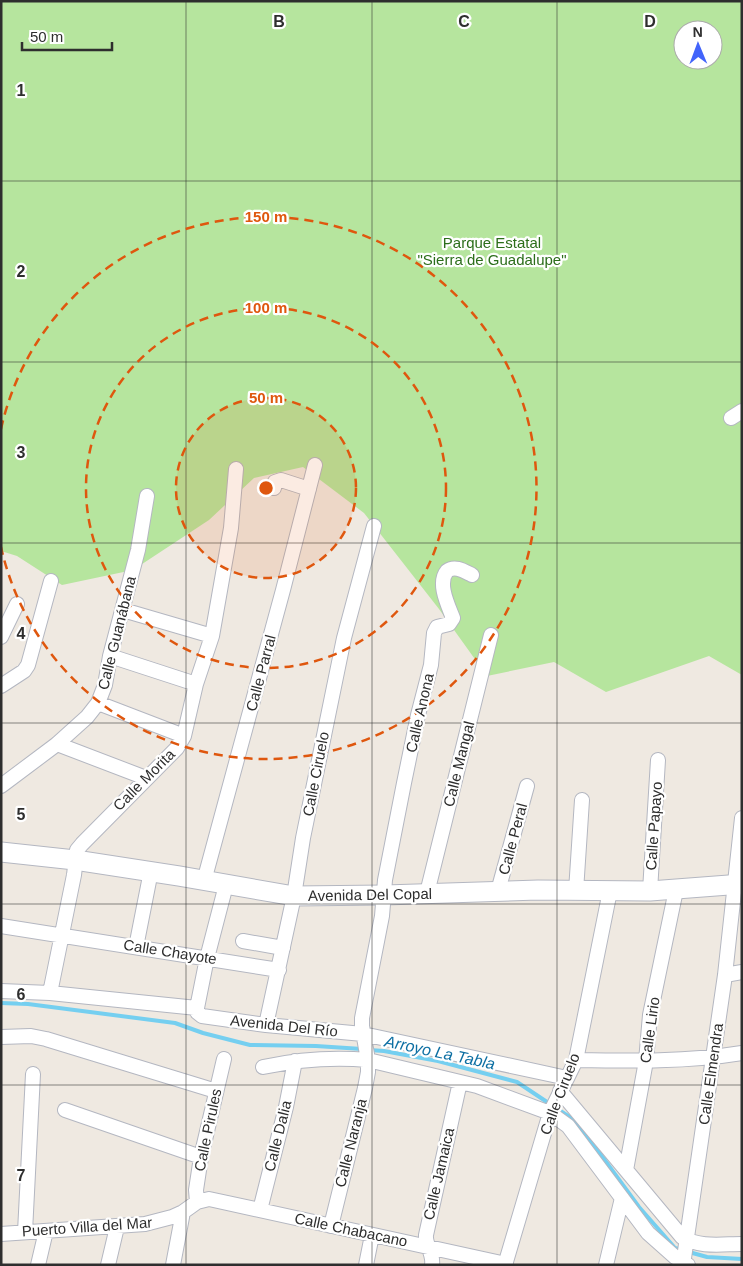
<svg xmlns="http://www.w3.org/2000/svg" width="743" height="1266" font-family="Arial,sans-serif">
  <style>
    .green { fill: #b6e59e; fill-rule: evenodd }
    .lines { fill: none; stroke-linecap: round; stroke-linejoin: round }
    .stream { stroke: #75cff0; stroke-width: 4 }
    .street-casing { stroke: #b4b7c1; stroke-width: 16 }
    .secondary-casing { stroke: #b4b7c1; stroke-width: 21 }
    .street { stroke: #fff; stroke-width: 14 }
    .secondary { stroke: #fff; stroke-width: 19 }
    .grid { fill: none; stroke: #2e2e2e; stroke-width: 1; stroke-opacity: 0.55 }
    .ring { fill: none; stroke: #df570e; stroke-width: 2.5; stroke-dasharray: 9 6 }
    .labels { text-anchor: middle; stroke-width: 4.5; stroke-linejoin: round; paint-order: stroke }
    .park-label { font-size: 15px; fill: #2c6e1b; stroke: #fff }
    .street-label { font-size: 15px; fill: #2e2e2e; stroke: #fff }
    .water-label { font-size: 16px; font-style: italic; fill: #0d6fa3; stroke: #fff }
    .grid-label { font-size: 16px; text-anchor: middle; font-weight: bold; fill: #2e2e2e; stroke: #fff; stroke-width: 4.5; stroke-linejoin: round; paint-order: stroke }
    .centre { fill: #df570e; stroke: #fff; stroke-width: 2.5 }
    .ring-label { font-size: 15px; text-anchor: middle; font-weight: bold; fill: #df570e; stroke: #fff; stroke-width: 4.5; stroke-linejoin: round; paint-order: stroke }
  </style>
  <rect width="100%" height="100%" fill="#efe9e1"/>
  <!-- green -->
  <path class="green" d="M1,1h741v674l-33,-19 -103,36 -52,-30 -67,14 -48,-67 -75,-96 -61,-46 -49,11 -45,42 -76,50 -71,15 -45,-29 -16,-5zM683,30h30v30h-30z"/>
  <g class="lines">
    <!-- stream -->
    <path class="stream" d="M1,1003l27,1 147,19 28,10 47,12 66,1 46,3
      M369,1050l15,1 54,10 79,21 54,36 30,37 38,52 36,41 7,2
      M689,1252l18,5 35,2"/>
    <!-- street casing -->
    <g class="street-casing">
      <path id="street" d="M731,418l11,-7
        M274,488l1,-6 6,-2 28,9
        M123,610l89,26
        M1,637l16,-33
        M110,656l86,28
        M1,686l23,-15 4,-6 23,-84
        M98,703l86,33
        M57,744l89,34
        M1,786l56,-42 30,-27 11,-14 7,-18 5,-29 28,-106 9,-54
        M204,881l79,-291 32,-125
        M498,891l29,-105
        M576,891l6,-91
        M650,891l8,-131
        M427,893l64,-258
        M1,926l278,44
        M243,941l40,7
        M136,947l15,-76
        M725,975l17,-3
        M1,991l49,2 147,15v4l5,4 64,9 97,9 204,44
        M50,993l24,-118 3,-25 5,-6 95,-96 7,-12 12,-52 16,-48 19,-108 5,-59
        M197,1008l10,-50 19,-73
        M266,1025l28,-129 9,-58 41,-200 30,-112
        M1,1037l30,-1 15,3 170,52
        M576,1060c56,1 111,2 166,-7
        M263,1067c33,-7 71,-10 105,-7l109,26 73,27 18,13 80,107 27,24 13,8
        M560,1091l122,146c18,11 40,7 60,7
        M65,1110l136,47
        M626,1170l20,-109 4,-46 26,-125
        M197,1202l-1,-12 5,-33 23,-98
        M260,1210l26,-103 9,-46
        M331,1226l34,-138 3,-16v-12l-6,-34v-8l20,-102 3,-36 19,-97 14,-68 13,-50 3,-32 3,-6 12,-3 4,-6c-5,-13 -16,-35 -6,-47 8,-6 17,0 25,4
        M25,1232l8,-158
        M1,1234l144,-10 27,-7 11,-5 14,-10 12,-3 297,65
        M38,1265l8,-34
        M108,1265l9,-38
        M173,1265l10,-53
        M366,1265l6,-30
        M432,1265c2,-12 -7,-19 -6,-30l34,-153
        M505,1265l45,-152 26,-53 34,-169
        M606,1265l16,-67
        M683,1265l42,-290 17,-157"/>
    </g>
    <!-- secondary casing -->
    <g class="secondary-casing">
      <path id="secondary" d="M1,852l74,8 104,16 115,20 91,-1 153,-5 112,1 92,-7"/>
    </g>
    <!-- street -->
    <use href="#street" class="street"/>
    <!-- secondary -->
    <use href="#secondary" class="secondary"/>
  </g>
  <!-- grid -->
  <path class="grid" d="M186,1v1264M372,1v1264M557,1v1264M1,181h741M1,362h741M1,543h741M1,723h741M1,904h741M1,1085h741"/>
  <!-- distance rings -->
  <circle cx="266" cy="488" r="90" fill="#df570e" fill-opacity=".12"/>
  <g class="ring">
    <circle cx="266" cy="488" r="90"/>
    <circle cx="266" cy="488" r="180"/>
    <path d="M1 429A271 271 0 1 1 1 547"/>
  </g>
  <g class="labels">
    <!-- park labels -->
    <g class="park-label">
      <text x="492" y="248">Parque Estatal<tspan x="492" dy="17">"Sierra de Guadalupe"</tspan></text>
    </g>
    <!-- street labels -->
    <g class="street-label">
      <text transform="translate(117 633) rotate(-76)" y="5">Calle Guanábana</text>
      <text transform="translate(261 673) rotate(-75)" y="5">Calle Parral</text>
      <text transform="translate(420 713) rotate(-77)" y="5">Calle Anona</text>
      <text transform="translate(459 764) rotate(-76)" y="5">Calle Mangal</text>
      <text transform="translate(316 774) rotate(-79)" y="5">Calle Ciruelo</text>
      <text transform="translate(144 780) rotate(-45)" y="5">Calle Morita</text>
      <text transform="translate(654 826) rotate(-86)" y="5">Calle Papayo</text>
      <text transform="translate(513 839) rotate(-75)" y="5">Calle Peral</text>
      <text transform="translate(370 895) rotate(-1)" y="5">Avenida Del Copal</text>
      <text transform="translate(170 952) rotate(9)" y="5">Calle Chayote</text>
      <text transform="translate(284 1026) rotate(6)" y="5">Avenida Del Río</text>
      <text transform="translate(650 1030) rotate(-82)" y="5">Calle Lirio</text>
      <text transform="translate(711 1074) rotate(-82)" y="5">Calle Elmendra</text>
      <text transform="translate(560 1094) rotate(-69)" y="5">Calle Ciruelo</text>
      <text transform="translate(208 1130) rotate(-78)" y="5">Calle Pirules</text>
      <text transform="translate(278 1136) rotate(-76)" y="5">Calle Dalia</text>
      <text transform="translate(351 1143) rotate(-76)" y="5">Calle Naranja</text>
      <text transform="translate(439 1174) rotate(-77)" y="5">Calle Jamaica</text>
      <text transform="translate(87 1227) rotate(-4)" y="5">Puerto Villa del Mar</text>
      <text transform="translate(351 1230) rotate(12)" y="5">Calle Chabacano</text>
    </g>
    <!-- water labels -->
    <g class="water-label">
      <text transform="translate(440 1052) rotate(12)" y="6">Arroyo La Tabla</text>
    </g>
  </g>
  <g class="grid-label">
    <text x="279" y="27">B</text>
    <text x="464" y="27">C</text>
    <text x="650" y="27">D</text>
    <text x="21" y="96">1</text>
    <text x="21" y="277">2</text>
    <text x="21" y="458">3</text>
    <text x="21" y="639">4</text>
    <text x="21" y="820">5</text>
    <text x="21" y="1000">6</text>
    <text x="21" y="1181">7</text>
  </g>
  <circle cx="266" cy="488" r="8" class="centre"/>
  <g class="ring-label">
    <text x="266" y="222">150 m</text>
    <text x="266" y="313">100 m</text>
    <text x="266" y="403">50 m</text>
  </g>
  <!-- border -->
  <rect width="743" height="1266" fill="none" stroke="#2e2e2e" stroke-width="5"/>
  <!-- north arrow -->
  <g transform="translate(698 45) rotate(359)"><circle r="24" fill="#ffffff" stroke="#ababab"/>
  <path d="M0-4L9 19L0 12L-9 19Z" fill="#4264fb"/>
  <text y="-8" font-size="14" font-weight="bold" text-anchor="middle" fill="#2e2e2e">N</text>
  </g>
  <!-- scale -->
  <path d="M22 42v8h90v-8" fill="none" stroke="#2e2e2e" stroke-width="2.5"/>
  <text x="30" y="42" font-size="15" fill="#2e2e2e" stroke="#ffffff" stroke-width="4" paint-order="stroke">50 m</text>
</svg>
